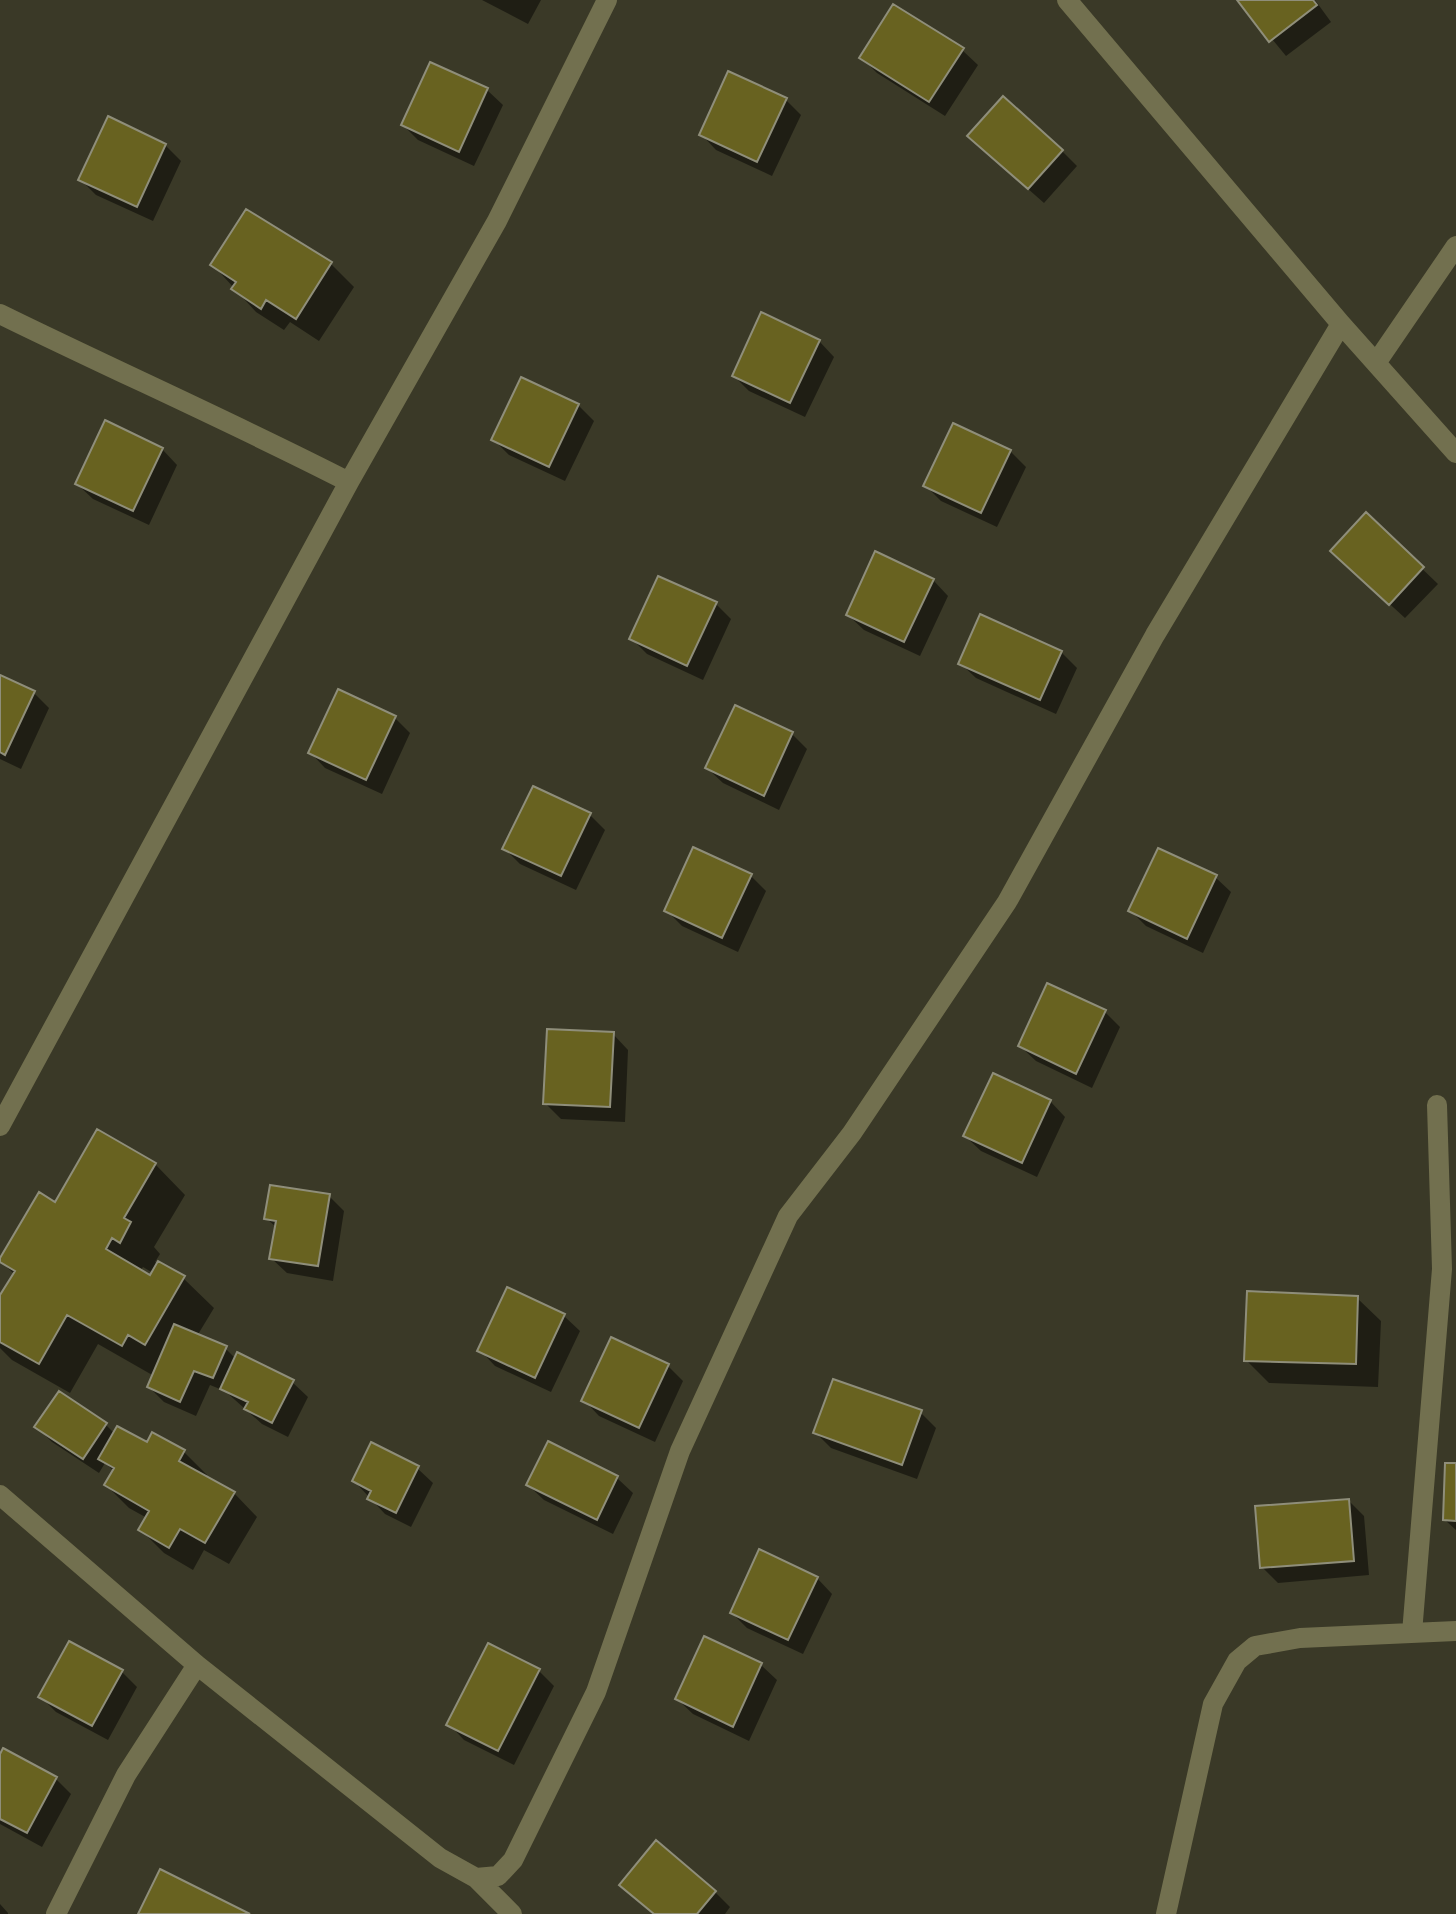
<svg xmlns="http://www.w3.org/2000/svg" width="1456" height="1914" font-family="'Golos Text',sans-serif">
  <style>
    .shadow { fill: #0007; fill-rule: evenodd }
    .building { fill: #686220; stroke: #8f8e7a; stroke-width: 2 }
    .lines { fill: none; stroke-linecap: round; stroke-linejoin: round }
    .minor { stroke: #72704f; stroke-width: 20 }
  </style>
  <rect width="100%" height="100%" fill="#3a3927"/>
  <!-- shadow -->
  <path class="shadow" d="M482,0h59l-13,24z
    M1240,0h75l16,22 -45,34z
    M962,50l16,15 -33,51 -68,-43 -15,-15z
    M487,90l16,15 -29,61 -56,-26 -15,-15z
    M786,100l15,15 -29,61 -56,-26 -15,-16z
    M165,145l16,16 -28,60 -57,-26 -15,-15z
    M985,151h77l15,15 -33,37z
    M246,211l85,53 23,23 -35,54 -29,-19 -6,8 -28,-18 -43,-47z
    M819,341l15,16 -29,60 -56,-26 -15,-15z
    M578,405l16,16 -29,60 -56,-26 -15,-15z
    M162,449l15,16 -28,60 -56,-26 -16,-15z
    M1010,451l16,16 -29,60 -56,-26 -15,-15z
    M1366,515l72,69 -33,34 -57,-52z
    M933,580l15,16 -28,60 -56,-26 -16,-15z
    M716,604l15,15 -28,61 -56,-26 -16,-16z
    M1061,652l16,16 -21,46 -80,-36 -16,-15z
    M0,677l34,16 15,15 -28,61 -21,-10z
    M395,718l15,15 -28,61 -57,-26 -15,-16z
    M792,734l15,15 -28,61 -56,-27 -16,-15z
    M589,814l16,16 -29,60 -56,-26 -15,-15z
    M751,876l15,15 -28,61 -56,-26 -16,-16z
    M1215,877l16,15 -28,61 -57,-27 -15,-15z
    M1105,1012l15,15 -28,61 -56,-27 -16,-15z
    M613,1034l15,16 -3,72 -64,-3 -16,-16z
    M1050,1101l15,16 -28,60 -56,-26 -16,-15z
    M98,1131l57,33 30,31 -31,52 6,7 -5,8 28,16 31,30 -17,28 28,12 11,11 56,23 16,15 -20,40 -26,-13 -37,-33 -15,-6 -14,31 -32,-14 -15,-15 5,-11 -56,-32 -28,49 -58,-33 -12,-12v-49l15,-24 -14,-14 55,-57zM143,1267l10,6 -2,5 -11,-7z
    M329,1196l15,15 -11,70 -46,-8 -16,-15 6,-30 -11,-10z
    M508,1290l56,26 16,15 -29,61 -56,-26 -15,-16z
    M1357,1298l24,23 -3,66 -109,-4 -23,-23z
    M668,1366l15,15 -28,61 -56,-26 -15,-16z
    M920,1412l16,16 -19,51 -86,-31 -16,-16z
    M106,1425l9,9 69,18 23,23 -2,3 29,15 23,24 -28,47 -25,-14 -11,20 -29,-17 -23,-23 6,-12 -18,-10 -23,-23 8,-14 -9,-8 -6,10 -47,-31 -15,-15z
    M549,1444l68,34 16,15 -20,41 -69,-34 -16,-15z
    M1456,1465v65l-11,-10z
    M417,1468l16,15 -22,44 -26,-13 -31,-33z
    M1349,1501l15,15 5,59 -91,8 -16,-16z
    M817,1578l15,16 -29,60 -56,-26 -15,-15z
    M761,1665l16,15 -28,61 -56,-27 -16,-15z
    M539,1671l15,15 -40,79 -50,-25 -15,-16z
    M122,1672l15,15 -29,53 -52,-28 -15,-15z
    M4,1750l52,29 15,15 -29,53 -42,-23v-66z
    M621,1885l94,7 15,15 -5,7h-71z
    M0,1904l8,9v1h-8z"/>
  <!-- building -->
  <path class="building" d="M1237,0h76l4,5 -48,37z
    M893,4l71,44 -35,54 -70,-44z
    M430,62l58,26 -29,64 -58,-27z
    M728,71l59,27 -30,64 -58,-27z
    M1003,96l60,54 -35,39 -61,-53z
    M108,116l58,28 -29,63 -59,-27z
    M246,209l86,53 -36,57 -30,-19 -5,9 -30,-20 5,-7 -26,-17z
    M761,312l59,28 -30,63 -58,-27z
    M521,377l58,27 -30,63 -58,-27z
    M105,420l58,28 -30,63 -58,-27z
    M953,423l58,27 -30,63 -58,-27z
    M1366,512l58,55 -35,38 -59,-54z
    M875,551l59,28 -30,63 -58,-27z
    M658,576l59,26 -30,64 -58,-27z
    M980,614l82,37 -22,49 -82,-36z
    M0,675l35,16 -30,64 -5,-3z
    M338,689l58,27 -30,64 -58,-27z
    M735,705l58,27 -29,64 -59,-28z
    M533,786l58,27 -30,63 -59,-27z
    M693,847l59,27 -30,64 -58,-27z
    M1158,848l59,27 -30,64 -59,-28z
    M1047,983l59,27 -30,64 -58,-28z
    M547,1029l67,3 -4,75 -67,-3z
    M993,1073l58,27 -29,63 -59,-27z
    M97,1129l59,34 -32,55 7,4 -11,21 -8,-5 -6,11 44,26 8,-14 27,15 -40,69 -17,-10 -6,11 -55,-31 -28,49 -39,-22v-47l15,-24 -15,-9v-4l39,-66 16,10z
    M270,1185l60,9 -12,72 -49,-7 7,-38 -12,-2z
    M507,1287l58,27 -30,64 -58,-27z
    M1247,1291l111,5 -2,68 -112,-3z
    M174,1324l53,22 -14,32 -19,-7 -14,31 -33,-15z
    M611,1337l58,27 -30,64 -58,-27z
    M237,1352l57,28 -22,43 -28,-14 4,-7 -28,-13z
    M833,1379l89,31 -20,55 -89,-32z
    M59,1391l48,32 -24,36 -49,-32z
    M117,1426l30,16 5,-10 33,18 -6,11 56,31 -30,51 -25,-14 -11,19 -31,-18 11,-19 -45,-26 10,-17 -16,-9z
    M548,1441l70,35 -21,44 -71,-35z
    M371,1442l48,24 -23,47 -29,-14 4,-8 -19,-10z
    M1445,1463h11v58l-13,-1z
    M1349,1499l5,62 -94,7 -5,-62z
    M759,1549l59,28 -30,63 -58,-27z
    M704,1636l58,27 -29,64 -58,-28z
    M69,1641l54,29 -31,56 -54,-29z
    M488,1643l52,26 -42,82 -52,-26z
    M3,1748l54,29 -30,56 -27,-14v-65z
    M656,1840l60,51 -19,23h-43l-35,-29z
    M160,1869l90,45h-112z"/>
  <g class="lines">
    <!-- minor -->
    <path class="minor" d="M1067,0l274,324 115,129
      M0,314c116,57 234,109 349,168
      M1376,363l80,-117
      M0,1126l349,-644 148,-261 110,-221
      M0,1495l197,170 243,193 36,20 22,-2 15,-16 83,-168 84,-241 108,-235 64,-83 155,-231 148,-267 186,-311
      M1412,1633l30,-364 -5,-164
      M476,1878l36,36
      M56,1914l70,-139 71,-110
      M1166,1914l47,-210 24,-43 18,-15 45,-8 156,-7"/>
  </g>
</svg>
